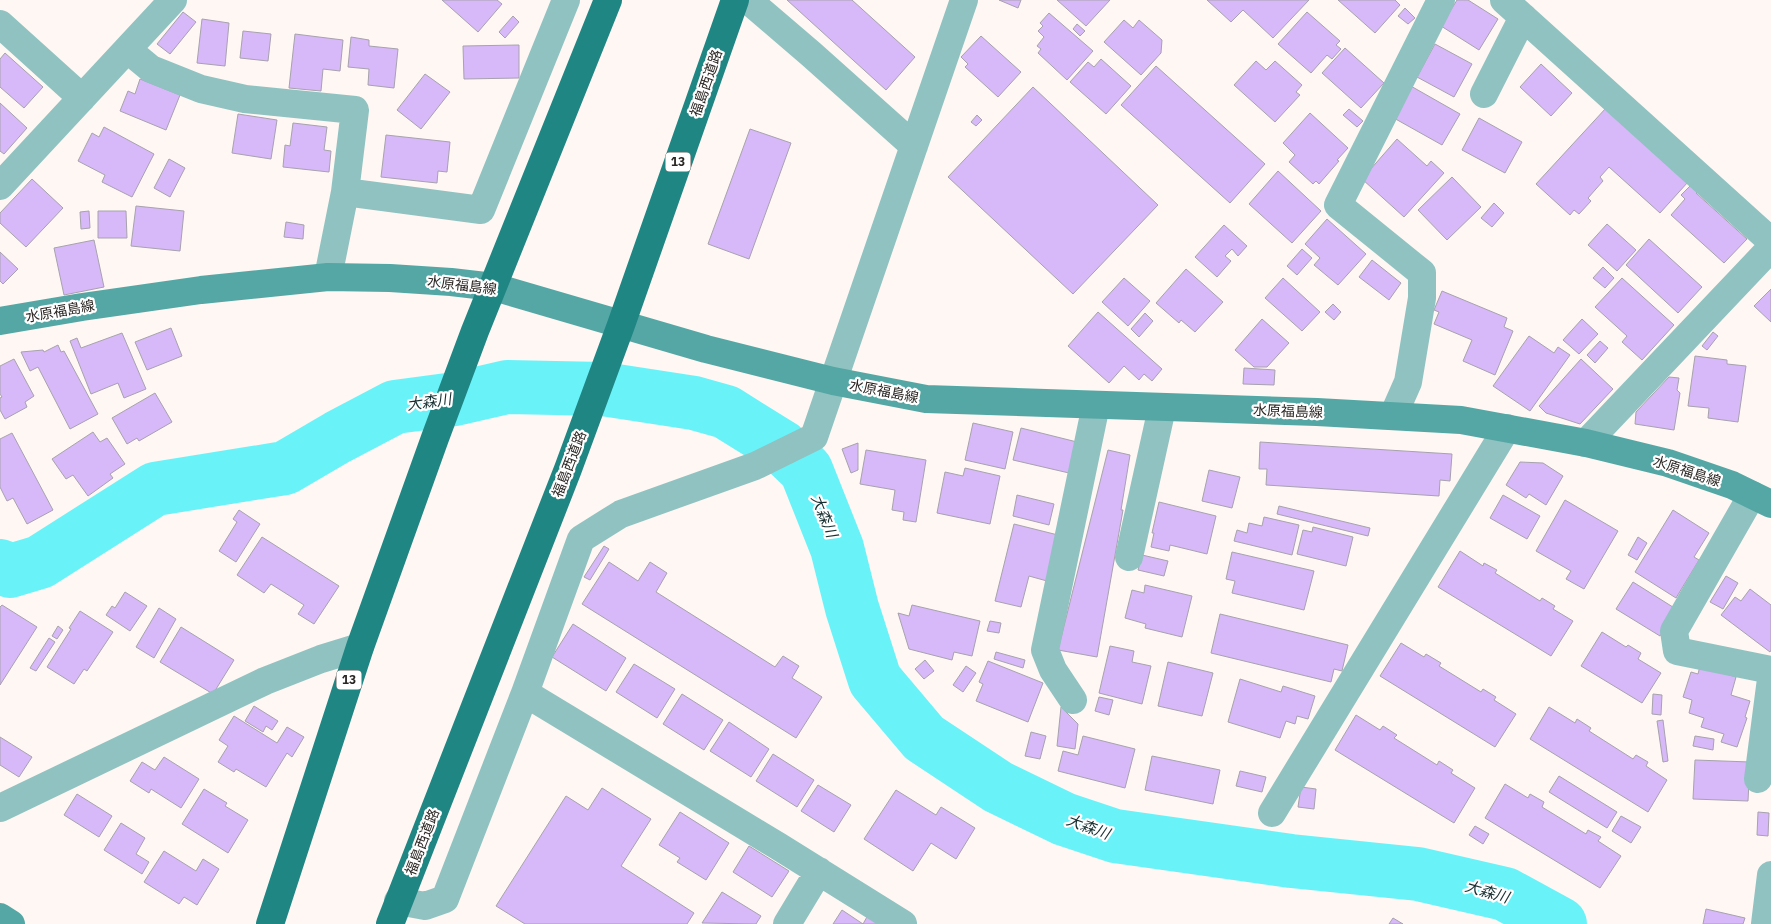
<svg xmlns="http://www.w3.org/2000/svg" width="1771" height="924" font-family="'IBM Plex Sans','Noto Sans JP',sans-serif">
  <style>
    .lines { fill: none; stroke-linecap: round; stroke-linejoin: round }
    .river { stroke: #6af2f9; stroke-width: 54 }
    .building { fill: #d7b8f9; stroke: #a7a2ad }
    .minor { stroke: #8fc2c0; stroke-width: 28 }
    .secondary { stroke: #54a7a4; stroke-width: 28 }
    .trunk { stroke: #1f8684; stroke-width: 28 }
    .labels { text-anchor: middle; stroke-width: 4.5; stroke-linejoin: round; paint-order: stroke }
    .shield { fill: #fff; stroke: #6a6765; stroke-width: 1 }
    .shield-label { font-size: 12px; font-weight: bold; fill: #2a2623 }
    .street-label { font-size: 14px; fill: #2a2623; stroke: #fff }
    .water-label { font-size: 15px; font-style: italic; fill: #172f30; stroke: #fff }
  </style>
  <rect width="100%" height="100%" fill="#fef7f3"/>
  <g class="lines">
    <!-- river -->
    <path class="river" d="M0,566l10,5 30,-9 115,-73 130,-21 53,-31 57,-30 60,-8 52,-12 96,2 91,14 32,9 56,35 24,23 31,78 15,60 23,72 49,58 74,49 66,32 51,17 176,25 127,13 87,20 55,30"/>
  </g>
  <!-- building -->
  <path class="building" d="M442,0h55l5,4 -24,28z
    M787,0h65l63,57 -29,33z
    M999,0h22l-3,8z
    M1057,0h53l-24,26z
    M1207,0h102l-36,38 -30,-28 -12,12z
    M1338,0h57l5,5 -25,28z
    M1457,0h11l30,19 -19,31 -38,-24z
    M1405,8l10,10 -7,6 -10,-8z
    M183,12l13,10 -26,32 -13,-10z
    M1307,12l33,29 -4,4 5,4 -9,10 -5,-4 -16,18 -33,-29z
    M1049,13l44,38 -26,29 -29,-27 3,-4 -4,-3 7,-9 -6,-6 5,-5 -3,-3z
    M513,16l6,6 -14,16 -6,-6z
    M202,19l27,4 -4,43 -28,-3z
    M1124,20l9,8 6,-8 23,20 -1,13 -20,22 -37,-33z
    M1077,24l8,7 -5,5 -7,-7z
    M243,31l28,3 -3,27 -28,-3z
    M295,34l48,6 -3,31 -17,-2 -2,22 -32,-3z
    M981,36l40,36 -23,25 -33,-30 3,-3 -7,-7z
    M351,37l18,3v6l29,3 -4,39 -26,-3 1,-16 -21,-2z
    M1435,44l37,20 -18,33 -37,-20z
    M519,45v33l-55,1 -1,-33z
    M1345,48l39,35 -23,25 -39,-35z
    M5,53l38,34 -19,21 -24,-21v-28z
    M1101,59l30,27 -25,28 -36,-32 18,-20 6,5z
    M1256,61l10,9 9,-9 27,24 -6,7 4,3 -25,27 -41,-37z
    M1541,64l31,29 -21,23 -31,-29z
    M1156,66l109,98 -35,39 -109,-98z
    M425,74l25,18 -29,37 -24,-19z
    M140,79l40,16 -14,35 -46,-19 8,-20 7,3z
    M1409,85l51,29 -18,31 -50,-28z
    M1033,87l125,118 -85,89 -125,-117z
    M0,103l27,25 -23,26 -4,-3z
    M1606,108l82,74 -28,31 -51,-46 -9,10 3,4 -15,17 3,3 -12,13 -5,-4 -4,5 -34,-31z
    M1349,109l14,12 -6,6 -14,-12z
    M1310,113l38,35 -11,12 2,1 -20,23 -3,-3 -3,3 -24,-22 6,-7 -12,-12z
    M238,114l39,6 -6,39 -39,-6z
    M977,115l5,5 -6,6 -5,-4z
    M1479,118l43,24 -17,31 -43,-23z
    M293,123l34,4 -3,23 7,1 -2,21 -46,-5 2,-22 5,1z
    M104,127l50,27 -22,43 -30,-15 3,-7 -27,-14 14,-28 7,4z
    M750,129l41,14 -42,116 -41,-15z
    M386,135l64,7 -3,30 -9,-1 -1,12 -56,-6z
    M1397,139l30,27 4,-5 13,12 -40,44 -42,-38z
    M169,159l16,9 -15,29 -16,-9z
    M1278,171l43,40 -29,32 -43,-39z
    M1452,177l29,30 -34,33 -29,-30z
    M32,179l31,29 -37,39 -26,-24v-10z
    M1691,185l7,6 -2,2 51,46 -23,24 -53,-48 14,-16 -4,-4z
    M1494,203l10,10 -12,14 -11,-9z
    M136,206l48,5 -4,40 -49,-5z
    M89,211l1,17 -9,1 -1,-17z
    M98,211h28l1,27h-29z
    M1327,219l39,35 -28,31 -24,-20 6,-7 -15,-14z
    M286,222l18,3 -1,14 -19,-2z
    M1607,224l29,26 -19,21 -29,-26z
    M1224,225l23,21 -9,10 -6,-7 -7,7 6,5 -14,16 -22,-20z
    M1649,239l53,48 -24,26 -52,-48z
    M94,240l10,47 -40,8 -10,-47z
    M1302,249l10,9 -15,17 -10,-9z
    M0,252l18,17 -15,15 -3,-3z
    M1372,260l29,23 -12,17 -30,-23z
    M1603,267l11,11 -9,10 -12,-10z
    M1186,269l37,33 -28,30 -14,-12 -2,3 -23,-20z
    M1124,278l26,23 -22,25 -26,-24z
    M1283,278l37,34 -18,19 -37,-33z
    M1622,278l52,47 -32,35 -20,-18 5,-6 -32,-29z
    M1771,289v33l-17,-16z
    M1442,291l65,27 -3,9 9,4 -18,44 -32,-14 9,-21 -38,-16 5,-12 -5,-2z
    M1333,304l8,8 -7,8 -9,-8z
    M1098,312l64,57 -10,12 -8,-7 -5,6 -15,-14 -15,17 -41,-37z
    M1145,313l8,8 -14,16 -8,-8z
    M1262,319l27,24 -22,24h-13l-19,-17z
    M1582,319l16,15 -19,20 -16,-14z
    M171,328l11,28 -35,14 -12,-28z
    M1713,332l5,4 -11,14 -5,-4z
    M122,333l24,56 -22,9 -6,-15 -27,11 -21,-53 7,-3 4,10z
    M1529,336l25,17 4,-6 12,8 -40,56 -37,-25z
    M1600,341l8,7 -13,15 -8,-8z
    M58,345l3,7 3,-1 34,63 -28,15 -32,-62 -8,4 -9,-19 22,-2 1,2z
    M1695,356l32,4v4l19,2 -8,56 -30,-4 1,-10 -21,-2z
    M14,359l20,37 -9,6 2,5 -22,12 -5,-9v-12l2,-1 -2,-3v-28z
    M1581,359l32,30 -33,35 -34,-11 -7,-7z
    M1244,368l31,2 -1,15 -31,-1z
    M1669,377l10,1 -2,12 3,3 -6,37 -39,-6 1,-12z
    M155,393l17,29 -33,19 -2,-3 -10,6 -15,-26z
    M973,423l40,9 -8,37 -40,-9z
    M1021,428l56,14 -8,31 -56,-13z
    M93,432l7,10 7,-4 18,26 -15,10 3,4 -25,18 -15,-21 -7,4 -14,-20z
    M12,433l41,77 -26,14 -14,-26 -6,3 -7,-14v-48z
    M1260,442l192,12 -2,27 -10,-1 -1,16 -173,-11 1,-16h-8z
    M858,443v27l-7,3 -9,-24z
    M866,450l60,10 -10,62 -13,-2 1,-8 -12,-2 3,-20 -35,-6z
    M1108,450l22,5 -9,55h2l-26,147 -39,-7z
    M1520,462l23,1 20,13 -17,29 -17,-11 -3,4 -20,-13z
    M965,468l35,8 -10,48 -53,-11 8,-41 18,4z
    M1209,470l31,7 -8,31 -30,-7z
    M1017,495l37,9 -5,21 -36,-9z
    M1503,495l37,21 -13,23 -37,-21z
    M1565,500l53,31 -34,58 -18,-10 5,-8 -35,-20z
    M1159,502l57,14 -9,38 -37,-9 -1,6 -18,-4 3,-14h-2z
    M1279,506l91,22 -2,8 -91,-22z
    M239,510l21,14 -24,38 -17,-11 18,-29 -4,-3z
    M1673,510l36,23 -15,24 5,3 -23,38 -41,-26z
    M1264,517l35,8 -7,30 -58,-14 3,-11 10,3 2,-10 13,3z
    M1014,524l44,11 -11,46 -18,-5 -8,31 -26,-6z
    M1313,527l40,10 -7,29 -49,-12 6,-24 9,2z
    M262,537l77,49 -25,38 -16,-10 6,-9 -33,-21 -7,9 -27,-18z
    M1638,537l9,6 -10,17 -9,-5z
    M604,546l5,3 -19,31 -6,-3z
    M1460,551l23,15 1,-3 13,7 -2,3 45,28 2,-3 13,8 -2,3 20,12 -22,35 -113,-69z
    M1232,552l82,19 -10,39 -72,-17 3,-12 -9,-2z
    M1142,555l26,6 -4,15 -26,-6z
    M609,562l29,19 12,-19 17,11 -11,19 119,75 8,-11 16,10 -7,12 30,19 -26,41 -214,-134z
    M1726,576l12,7 -15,26 -13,-7z
    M1633,582l43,27 -16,27 -44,-27z
    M1145,585l47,11 -10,41 -37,-9 1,-4 -21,-6 7,-28 12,3z
    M1750,589l21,16v45l-1,2 -49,-37 14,-18 6,4z
    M125,592l22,14 -17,25 -24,-16 6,-9 3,2z
    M2,605l35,22 -37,58v-78z
    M912,605l68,16 -8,35 -18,-4 -2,8 -43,-11 -11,-36 11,3z
    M159,608l17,11 -22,39 -18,-11z
    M80,611l33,21 -26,39 -3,-2 -10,15 -27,-17 24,-38 -2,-1z
    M1220,614l128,31 -6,26 -8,-2 -3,13 -120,-29z
    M990,621l11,2 -2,10 -12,-2z
    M573,624l53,34 -20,33 -54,-34z
    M58,626l5,4 -6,9 -5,-3z
    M181,627l53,33 -21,34 -53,-32z
    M1602,632l24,15 2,-2 13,8 -3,6 23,14 -19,30 -61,-37z
    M49,638l6,4 -19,29 -6,-3z
    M1401,643l23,14 2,-3 15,9 -2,3 42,26 2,-3 13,8 -2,3 22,14 -21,33 -115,-71z
    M1110,646l24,5 -2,11 19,4 -9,38 -43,-11z
    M996,652l29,8 -2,8 -29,-9z
    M925,660l9,11 -10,8 -9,-10z
    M988,661l55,22 -15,39 -52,-21 7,-17 -4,-2z
    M1168,662l45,11 -11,43 -44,-10z
    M634,664l41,25 -18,29 -41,-26z
    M966,666l10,7 -13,19 -10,-7z
    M1700,666l36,11 -5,18 19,6 -5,16 2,1 -10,29 -16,-5 3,-8 -23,-7 3,-9 -15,-5 3,-13 -9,-3 8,-25 7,2z
    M1240,679l41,13 2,-6 32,10 -7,23 -11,-3 -2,8 -9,-3 -6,17 -52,-16z
    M682,694l41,26 -19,30 -41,-26z
    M1653,694l9,1 -1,20 -9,-1z
    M1099,697l14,3 -4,15 -14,-4z
    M254,706l24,15 -6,9 -6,-4 -3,6 -18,-11z
    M1061,707l17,17 -3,25 -18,-3z
    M1549,707l26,16 2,-4 14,9 -2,3 44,28 3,-4 12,7 -2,4 21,14 -19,32 -118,-73z
    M1356,715l24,15 3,-4 14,9 -3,3 43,27 2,-4 14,9 -2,3 24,15 -21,35 -119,-73z
    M234,716l43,27 10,-16 17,10 -12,20 -5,-4 -21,34 -30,-18 -2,3 -16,-10 10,-16 -9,-6z
    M1663,720l5,41 -5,1 -6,-41z
    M729,722l40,27 -18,28 -41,-26z
    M1031,732l15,4 -6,23 -15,-3z
    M1083,736l52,13 -10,39 -67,-17 5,-20 15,4z
    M1695,736l19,3 -1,11 -20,-4z
    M0,737l32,20 -13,20 -19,-12z
    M773,754l41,26 -17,27 -41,-26z
    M1152,756l68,14 -7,34 -68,-14z
    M164,757l35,22 -18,29 -30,-19 -2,4 -19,-12 12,-19 13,8z
    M1695,760l55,2 -2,39 -55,-2z
    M1240,771l26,6 -4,15 -26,-6z
    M1559,776l58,36 -10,16 -58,-36z
    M1505,784l23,14 2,-4 14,8 -2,5 44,27 2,-4 13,7 -3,4 23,15 -21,32 -115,-70z
    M818,785l33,20 -17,27 -33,-21z
    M1301,787l15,2 -2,20 -16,-2z
    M602,788l49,31 -30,47 73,47 -7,11h-162l-29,-18 70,-110 22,14z
    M204,789l23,14 -2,3 23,14 -20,33 -46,-29z
    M896,790l40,25 5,-8 34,21 -19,31 -25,-16 -18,28 -49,-32z
    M77,794l35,22 -13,21 -35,-22z
    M680,812l49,31 -23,37 -29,-18 3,-4 -21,-13z
    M1758,812l11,1 -1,23 -11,-1z
    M1621,816l20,11 -10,16 -19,-12z
    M121,823l24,15 -9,16 13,8 -7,12 -38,-24z
    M1475,826l14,8 -6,10 -14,-9z
    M749,846l40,25 -17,26 -39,-25z
    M164,851l32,20 7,-12 16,10 -22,36 -13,-8 -5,7 -35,-22z
    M722,892l39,24 -5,8 -54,-1z
    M1706,909l39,9 -2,6h-40z
    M842,910l21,14 5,-9 10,6 -2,3h-43z
    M1393,918l10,6h-14z"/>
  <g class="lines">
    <!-- minor -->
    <path class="minor" d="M748,0l63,54 103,92
      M1504,0l267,241
      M0,24l82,74
      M128,50l23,19 50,20 44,10 110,11 -10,82 -17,85
      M1484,94l39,-77
      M0,186l173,-186
      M345,192l136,18 85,-210
      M1393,416l15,-34 14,-84v-25l-84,-68 103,-205
      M1586,443l185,-195
      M1752,495l-78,136 3,20 94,19
      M1129,557l33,-149
      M525,693l253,153 125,78
      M1073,700l-20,-30 -8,-20 51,-245
      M1758,779l13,-100
      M0,808l265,-127 56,-22 39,-12
      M1272,813l235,-385
      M398,901l27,5 20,-7 80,-206 56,-154 40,-25 134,-48 59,-29 150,-437
      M787,924l32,-53
      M1765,924l6,-49"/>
    <!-- secondary -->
    <path class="secondary" d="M0,321l82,-14 119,-17 127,-13 62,1 61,4 43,5 212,62 127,32 93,18 391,13 144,8 125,23 82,20 64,22 39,19
      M0,917l11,7"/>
    <!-- trunk -->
    <path class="trunk" d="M270,924l90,-277 75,-209 40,-107 133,-331
      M390,924l178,-455 53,-144 114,-325"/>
  </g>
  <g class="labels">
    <!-- shield labels -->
    <g class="shield">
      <rect x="665.5" y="152.5" width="25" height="19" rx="4"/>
      <rect x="336.5" y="670.5" width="25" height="19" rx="4"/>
    </g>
    <g class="shield-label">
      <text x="678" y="166">13</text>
      <text x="349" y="684">13</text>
    </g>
    <!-- street labels -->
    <g class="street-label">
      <text transform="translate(706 83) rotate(-71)" y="5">福島西道路</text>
      <text transform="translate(462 285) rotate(7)" y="5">水原福島線</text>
      <text transform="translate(60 311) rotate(-10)" y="5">水原福島線</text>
      <text transform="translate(884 391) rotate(11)" y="5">水原福島線</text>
      <text transform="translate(1288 411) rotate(2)" y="5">水原福島線</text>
      <text transform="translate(569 464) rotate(-69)" y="5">福島西道路</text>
      <text transform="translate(1687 471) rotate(18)" y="5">水原福島線</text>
      <text transform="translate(422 842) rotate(-69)" y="5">福島西道路</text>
    </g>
    <!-- water labels -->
    <g class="water-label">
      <text transform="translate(429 402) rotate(-8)" y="5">大森川</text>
      <text transform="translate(824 516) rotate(68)" y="5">大森川</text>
      <text transform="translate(1088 827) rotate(20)" y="5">大森川</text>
      <text transform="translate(1487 892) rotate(16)" y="5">大森川</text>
    </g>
  </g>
</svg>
